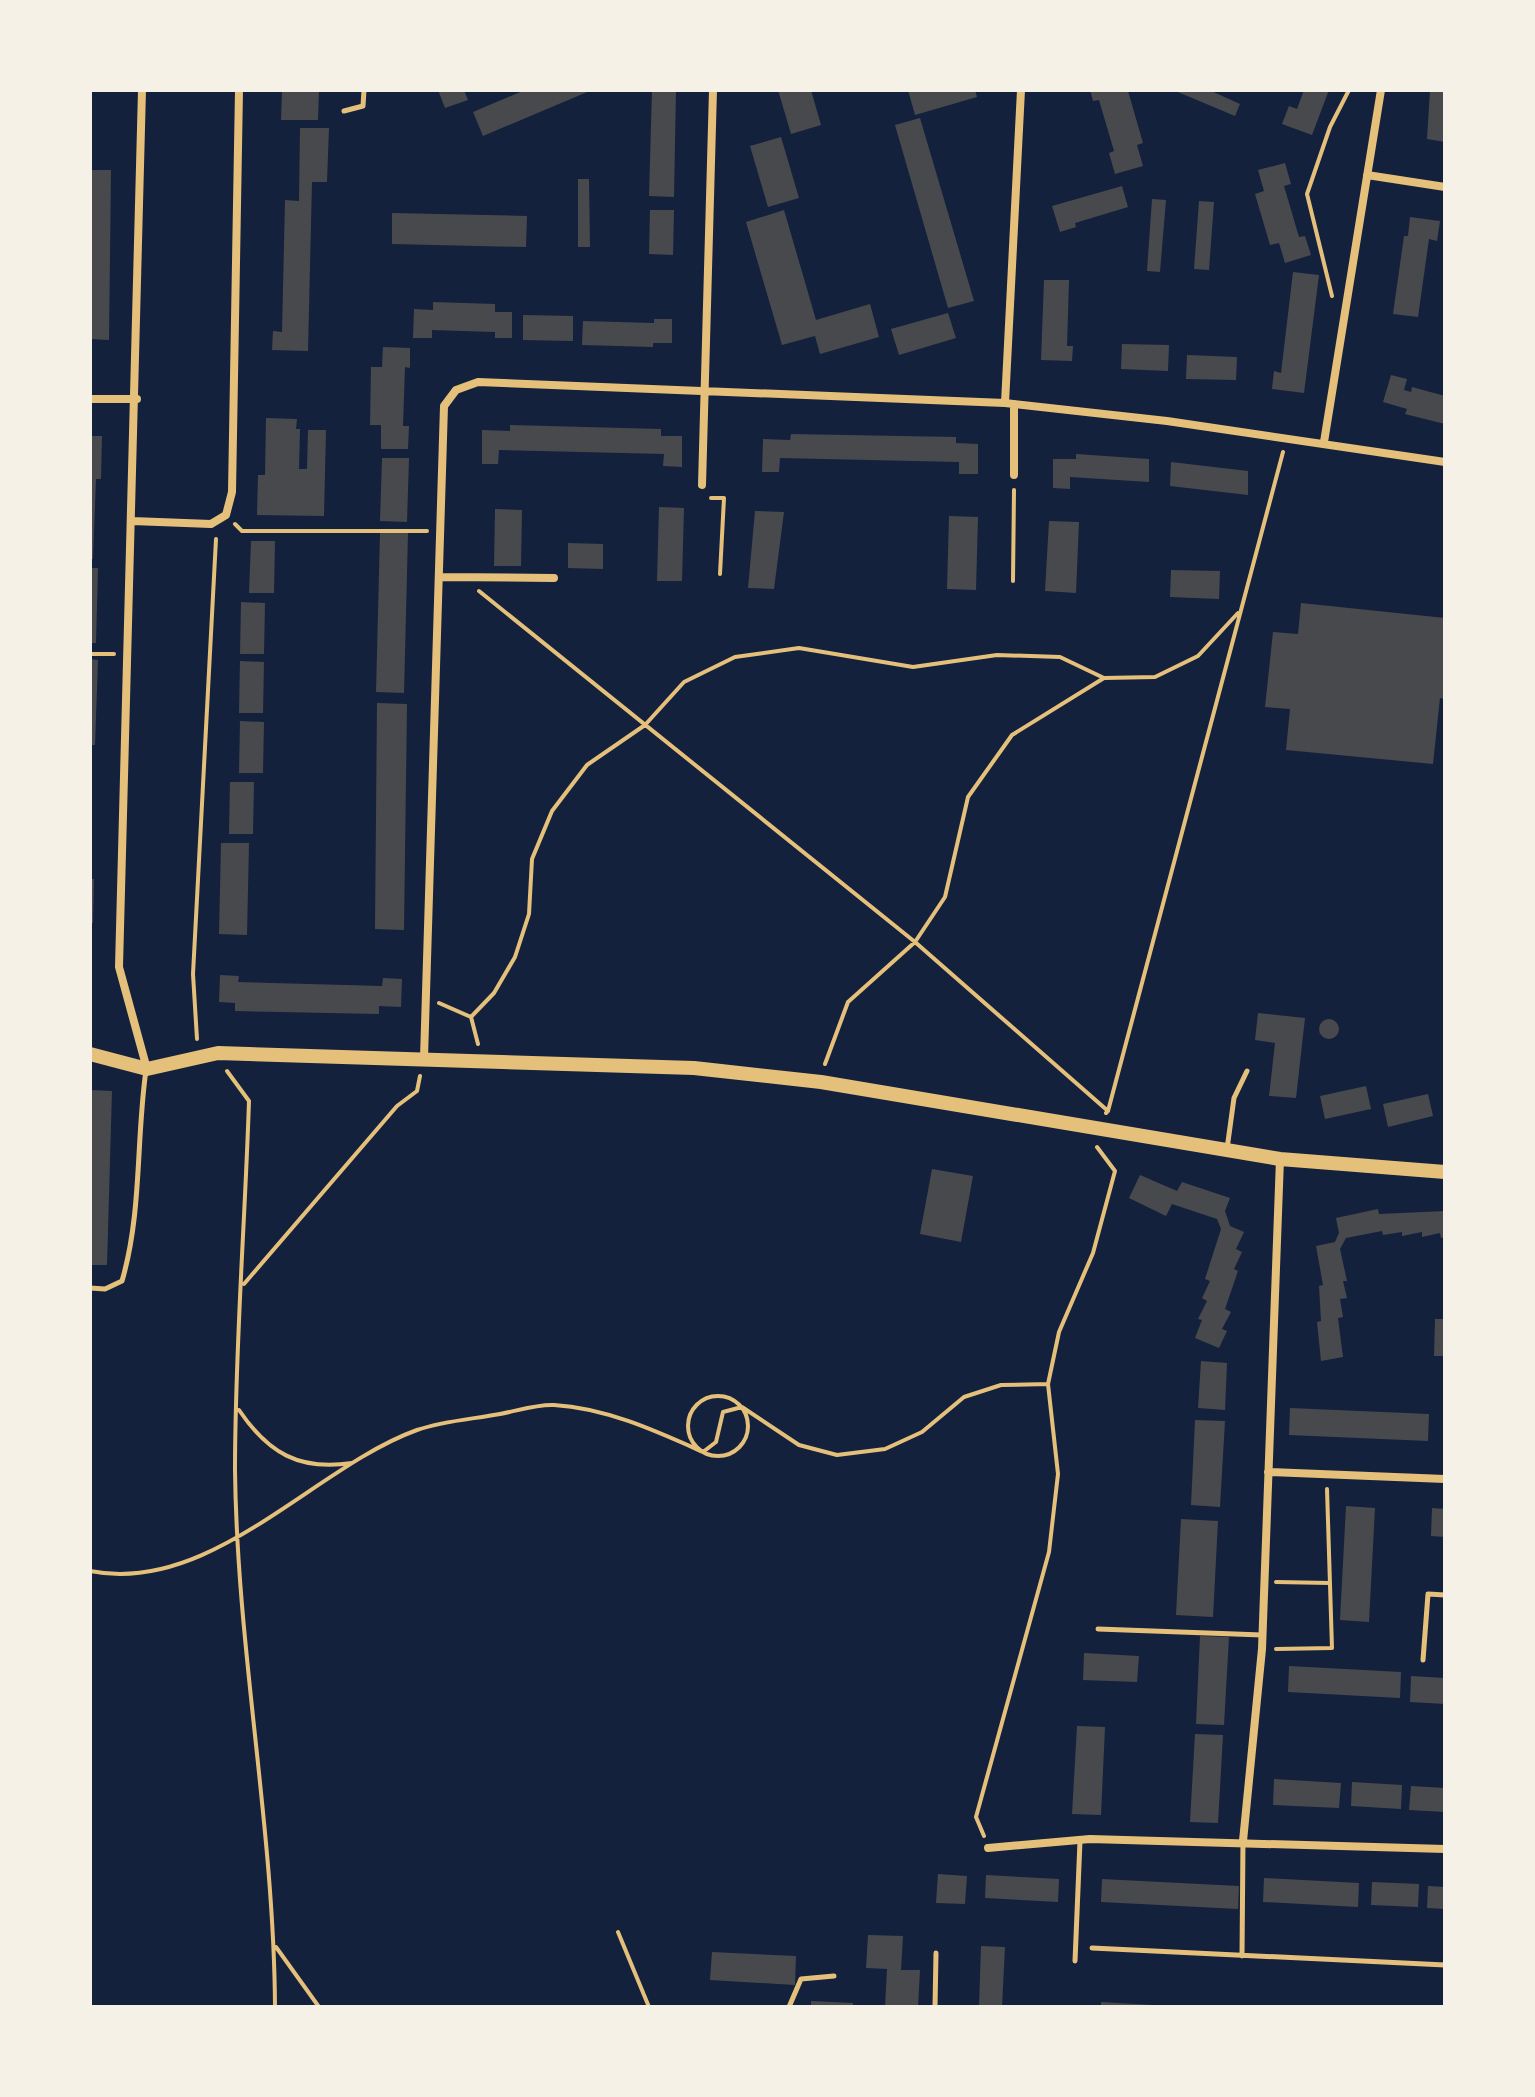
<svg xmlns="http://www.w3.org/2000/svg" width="1535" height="2097" font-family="'Roboto Serif',serif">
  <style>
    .building { fill: #48494c }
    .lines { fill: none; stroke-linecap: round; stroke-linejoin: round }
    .path { stroke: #e5c07b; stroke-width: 4 }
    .service { stroke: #e5c07b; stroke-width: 5 }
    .minor { stroke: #e5c07b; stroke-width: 8 }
    .tertiary { stroke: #e5c07b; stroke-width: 14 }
  </style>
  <rect width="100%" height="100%" fill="#14213d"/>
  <!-- building -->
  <path class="building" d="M282,90h37l-1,30h-37z
    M438,90h26l4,10 -23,8z
    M525,90h67l-109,46 -10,-24z
    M652,90h24l-2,107 -25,-1z
    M778,90h33l10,35 -30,9z
    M908,90h67l2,7 -62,18z
    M1090,90l38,1 15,52 -6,2 6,21 -28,8 -6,-21 5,-2 -15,-51 -6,1z
    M1173,90h36l31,14 -5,12z
    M1304,90h25l-17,45 -30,-11 7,-18 8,3z
    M1430,90h15v52l-18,-3z
    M920,118l54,183 -26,7 -53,-183z
    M300,128h29l-2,54h-15l-4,169 -36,-1 1,-19 9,1 3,-132 14,1z
    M781,137l18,61 -31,9 -18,-61z
    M1285,163l6,21 -7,2 15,51 6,-1 6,19 -26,8 -6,-20 -9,2 -15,-51 9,-3 -6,-21z
    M90,170h21l-2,170 -19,-1z
    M578,179h11l1,68h-12z
    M1122,186l6,21 -53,16 1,4 -16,5 -8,-26z
    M1152,199l14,1 -6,72 -13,-1z
    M1199,201l15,1 -5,68 -15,-1z
    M650,210h24l-1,45 -24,-1z
    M784,210l32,110 54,-16 9,33 -59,17 -5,-18 -33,9 -36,-123z
    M392,213l135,3 -1,31 -134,-3z
    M1410,217l30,4 -3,20 -8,-2 -11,78 -25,-3 11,-78h4z
    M1293,272l26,3 -15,118 -32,-4 2,-18 7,2z
    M1044,280h25l-2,66h6l-1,15 -31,-1z
    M433,302l62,2v8h17v26h-17v-6l-63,-2v8h-19l1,-29 19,1z
    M948,313l8,25 -57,17 -8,-26z
    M523,315l50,1v25l-50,-1z
    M654,319h18v24h-19v4l-71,-2 1,-24 71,2z
    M1122,344l47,1 -1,26 -47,-2z
    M383,347l27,1v20l-5,-1 -2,59h6l-1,23h-27v-24h-11l1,-58h11z
    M1187,355l50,2 -1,23 -50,-1z
    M1391,375l16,4 -3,11 7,2 1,-5 33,9v28l-40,-10 2,-5 -24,-7z
    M266,418l31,1 -1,10h4l-1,40h8l1,-39h18l-2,86 -67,-1 1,-40h7z
    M510,425l151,4v7h21v31l-19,-1 1,-12 -165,-4 -1,14h-16v-34l28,1z
    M791,434l165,3v6l22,1v30h-19v-12l-179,-4 -1,14h-17l1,-33 27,1z
    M90,436h12l-1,43h-5l-3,80h-3z
    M1076,454l73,5v23l-79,-5v12l-17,-1v-29h23z
    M382,458h27l-2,64 -27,-1z
    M1171,462l77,9v24l-78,-9z
    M659,507l25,1 -2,73h-25z
    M495,509l27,1 -1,56h-27z
    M755,511l29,1 -10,77 -26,-1z
    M949,516l29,1 -2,73 -29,-1z
    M1049,521l30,1 -3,71 -31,-2z
    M380,533h28l-4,160 -28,-1z
    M251,541h24l-1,52h-25z
    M568,543l35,1v25l-35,-1z
    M90,568h8l-2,75h-6z
    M1171,570l49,1 -1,28 -49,-2z
    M241,602l24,1 -1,51h-24z
    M1301,603l144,15v81l-5,-1 -7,66 -147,-14 4,-41 -25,-2 8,-75 25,2z
    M90,659l8,1 -3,85h-5z
    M240,661l24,1 -1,51h-24z
    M377,703l30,1 -3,226 -29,-1z
    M240,721l24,1 -1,51h-24z
    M230,782h24l-1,52h-24z
    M221,843h28l-2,92 -28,-1z
    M90,879h4l-1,44h-3z
    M220,975l19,1 -1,6 144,4 1,-8 19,1 -1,28 -22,-1v8l-144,-3v-8l-16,-1z
    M1258,1013l47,5 -9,80 -27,-2 6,-53 -20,-3z
    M1319 1029a10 10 0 1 1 20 0a10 10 0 1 1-20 0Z
    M1366,1086l5,23 -46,10 -5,-23z
    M90,1090l22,1 -5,174h-17z
    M1428,1094l5,22 -45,11 -5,-23z
    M932,1169l41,7 -12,66 -41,-8z
    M1140,1175l37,16 5,-9 48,16 -5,13 5,15 14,6 -8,17 6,3 -8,17 4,2 -13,38 6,3 -9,17 5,2 -8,17 -24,-10 7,-18 -4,-1 9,-18 -5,-3 8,-17 -5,-2 16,-50 -4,-10 -45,-15 -6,12 -37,-18z
    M1378,1209l1,5 66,-3v26l-4,1 -1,-5 -18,4v-5l-20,4v-4l-19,3 -1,-4 -36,7 -6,11 7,32h-4l4,17 -7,1 3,18 -5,1 5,39 -22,4 -4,-39 4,-1 -2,-35 4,-1 -7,-39 19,-4 4,-9 -3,-15z
    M1435,1319h10v37h-11z
    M1201,1361l26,2 -2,47 -27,-2z
    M1290,1408l139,6 -1,27 -139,-6z
    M1195,1420l30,1 -5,86 -29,-2z
    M1346,1506l29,2 -6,114 -29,-2z
    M1432,1508l13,1v28l-14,-1z
    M1181,1519l37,2 -5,96 -37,-2z
    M1200,1636l29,1 -5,88 -28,-1z
    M1084,1653l55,3 -2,26 -54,-2z
    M1289,1666l112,6 -1,26 -112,-6z
    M1411,1676l34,2v26l-35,-2z
    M1077,1726l28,1 -4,88 -29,-1z
    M1195,1734l28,1 -5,88 -28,-1z
    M1274,1779l67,4 -2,25 -66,-3z
    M1352,1782l50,3 -1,24 -50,-3z
    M1411,1786l34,2v24l-36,-2z
    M938,1874l29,2 -2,28 -29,-1z
    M986,1875l73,4 -1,23 -73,-4z
    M1264,1878l95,5 -1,24 -95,-5z
    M1102,1879l137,7 -1,23 -137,-7z
    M1372,1882l47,2 -1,23 -47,-2z
    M1428,1886l17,1v22l-18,-1z
    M868,1935l35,1 -2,34h19l-2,37h-33l2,-38 -21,-1z
    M981,1946l24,1 -3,60h-23z
    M712,1952l84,4 -1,29 -85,-5z
    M811,2001l42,2v4h-42z
    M1101,2002l52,3v2h-52z"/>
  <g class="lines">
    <!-- path -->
    <path class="path" d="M1332,296l-25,-102 23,-67 19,-37
      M711,498h13l-4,76
      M235,524l7,7h185
      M1013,581l1,-91
      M479,591l436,351 193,169 -2,2
      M90,654h24
      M439,1003l32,14 7,27
      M471,1017l23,-24 21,-36 14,-43 3,-55 20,-48 35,-46 58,-40 39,-43 51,-25 64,-9 114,19 84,-12 63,2 44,21 51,-1 43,-21 40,-43
      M197,1039l-4,-65 23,-435
      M825,1064l23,-62 67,-60 30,-45 23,-100 44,-62 92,-57
      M227,1071l22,30c-4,123 -14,246 -14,369 2,180 39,358 40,537
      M1108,1111l175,-659
      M244,1284l153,-178 20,-15 3,-15
      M688 1426a30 30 0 1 1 60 0a30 30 0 1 1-60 0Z
      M239,1410c29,43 60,61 113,53
      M90,1571c121,24 224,-104 327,-141 26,-9 56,-11 83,-16 17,-3 37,-10 54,-9 52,3 102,26 149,47l13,-10 7,-30 19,-5 57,38 38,10 48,-6 37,-17 42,-35 37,-12 47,-1
      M1276,1582l54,1
      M1276,1649l56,-1 -5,-159
      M984,1836l-8,-19 73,-265 9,-78 -10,-90 11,-52 34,-79 22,-82 -18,-24
      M618,1932l31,75
      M276,1947l43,60"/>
    <!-- service -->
    <path class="service" d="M344,111l19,-5 1,-16
      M1227,1149l7,-51 13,-27
      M90,1288l15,1 17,-8c20,-68 14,-141 24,-211
      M1098,1629l164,6
      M1423,1660l5,-66 17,1
      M1092,1948l353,17
      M1242,1956l1,-115
      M1075,1961l5,-120
      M789,2007l12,-28 33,-3
      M935,2007l1,-54"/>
    <!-- minor -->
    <path class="minor" d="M142,90l-23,877 28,102
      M1367,175l78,12
      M90,399h47
      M1005,403l16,-313
      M1324,442l57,-352
      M1014,475v-71
      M702,485l11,-395
      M132,521l79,3 15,-9 6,-23 7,-402
      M440,577l114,1
      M424,1058l20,-652 12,-16 22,-8 527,21 162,18 278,41
      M1268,1472l177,7
      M1243,1841l19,-192 18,-490
      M988,1848l102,-9 355,10"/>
    <!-- tertiary -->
    <path class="tertiary" d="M90,1054l57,15 71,-16 476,15 127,14 459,77 165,13"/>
  </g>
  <!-- border -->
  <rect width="1535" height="2097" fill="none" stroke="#f6f1e7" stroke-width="184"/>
</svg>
